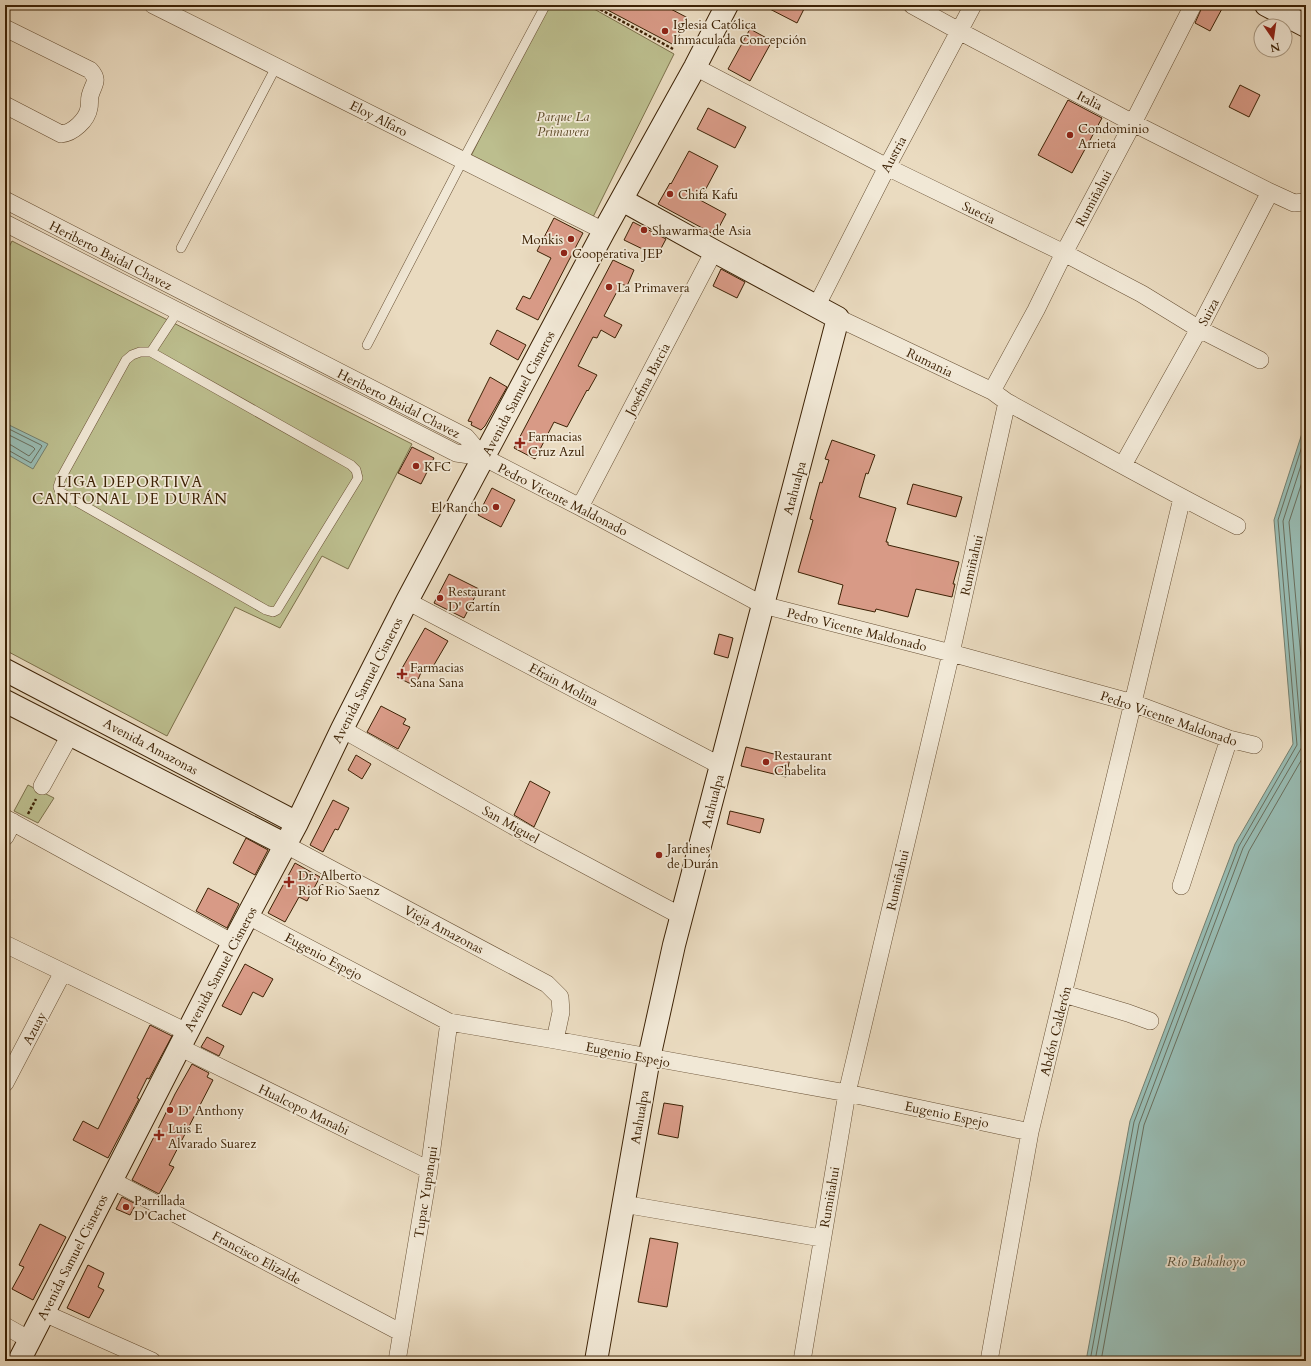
<svg xmlns="http://www.w3.org/2000/svg" width="1311" height="1366" font-family="Cardo,serif">
  <style>
    .green { fill: #bcbe8e; stroke: #7c704a }
    .water { fill: #98bbb2; stroke: #747e6d }
    .lines { fill: none; stroke-linecap: round; stroke-linejoin: round }
    .shore { stroke: #6a6e5c; stroke-width: 1 }
    .building { fill: #d89a86; stroke: #3d2205 }
    .lane-casing { stroke: #685034; stroke-width: 10 }
    .street-casing { stroke: #685034; stroke-width: 18 }
    .secondary-casing { stroke: #3d2205; stroke-width: 24 }
    .path { stroke: #3d2205; stroke-width: 2.5; stroke-dasharray: 3 2; stroke-linecap: butt }
    .lane { stroke: #f1e8d6; stroke-width: 9 }
    .street { stroke: #f1e8d6; stroke-width: 17 }
    .secondary { stroke: #f1e8d6; stroke-width: 22 }
    .poi-dot { fill: #8f2418; stroke: #f1e8d6; stroke-width: 1.5 }
    .labels { text-anchor: middle; stroke-width: 3.5; stroke-linejoin: round; paint-order: stroke }
    .poi-label { font-size: 13px; fill: #3d2205; stroke: #f1e8d6; text-anchor: start }
    .street-label { font-size: 13px; fill: #3d2205; stroke: #f1e8d6 }
    .park-label { font-size: 13px; font-style: italic; fill: #5d4927; stroke: #f1e8d6 }
    .water-label { font-size: 14px; font-style: italic; fill: #585039; stroke: #f1e8d6 }
    .quarter-label { font-size: 15px; letter-spacing: 1px; fill: #3d2205; stroke: #f1e8d6 }
  </style>
  <rect width="100%" height="100%" fill="#eadbc0"/>
  <filter id="stains"><feTurbulence type="fractalNoise" baseFrequency=".005" numOctaves="4"/><feColorMatrix values="0 0 0 0 .2 0 0 0 0 .09 0 0 0 0 .02 0 0 0 .5 -.17"/></filter>
  <radialGradient id="worn" r=".72"><stop offset=".6" stop-color="#630" stop-opacity="0"/><stop offset="1" stop-color="#630" stop-opacity=".3"/></radialGradient>
  <!-- green -->
  <path class="green" d="M546,5h41l87,49 -81,163 -122,-61z
    M12,241l400,203 -64,125 -26,-13 -42,72 -45,-21 -68,129 -162,-86v-395z
    M28,785l26,13 -16,25 -24,-12z"/>
  <!-- water -->
  <path class="water" d="M1306,421v940h-220l44,-240 105,-277 58,-100 -19,-224z
    M5,423l43,21 -15,25 -28,-16z"/>
  <g class="lines">
    <!-- shore -->
    <path class="shore" d="M5,427l36,18 1,1 -11,17 -23,-13 -3,-1
      M5,433l28,14 2,2 -6,7 -18,-11 -6,-1
      M1306,470l-17,52 17,193
      M1090,1361l44,-239 105,-276 58,-101 -19,-225 28,-86
      M1095,1361l44,-237 104,-276 59,-101 -19,-226 23,-71
      M1101,1361l43,-236 105,-274 57,-99"/>
  </g>
  <!-- building -->
  <path class="building" d="M598,5h65l25,13 -14,27z
    M762,5h44l-9,18z
    M1203,5h21l-14,26 -15,-8z
    M750,29l22,12 -22,40 -22,-12z
    M1240,85l20,10 -11,22 -20,-10z
    M1068,100l34,18 -30,55 -34,-18z
    M708,108l38,19 -11,21 -38,-19z
    M689,151l29,15 -18,34 26,14 -11,21 -57,-31 12,-21 1,1z
    M554,218l29,15 -45,87 -22,-11 7,-13 7,3 21,-41 -14,-7z
    M633,222l33,17 -9,17 -33,-16z
    M613,260l21,10 -7,16 -6,-2 -17,32 18,9 -7,13 -14,-8 -4,8 -4,-1 -15,29 19,9 -9,16 -1,-1 -20,37 -13,-5 -19,37 -21,-11z
    M721,269l24,13 -8,16 -24,-12z
    M497,330l29,15 -8,15 -28,-16z
    M490,377l17,10 -22,39 -4,4 -10,-5 1,-3 -4,-1z
    M832,440l43,15 -7,19 -2,-1 -7,24 37,11 -10,34h2v3l71,17 -6,22h2l-3,13 -36,-8 -8,28 -32,-8 -1,3 -37,-8 5,-19 -45,-13 15,-52 -3,-1 5,-19 5,-18 2,1 7,-23 -4,-1z
    M412,447l22,11 -13,26 -23,-11z
    M913,484l49,13 -6,20 -49,-13z
    M492,488l23,12 -14,27 -23,-12z
    M449,574l30,15 -15,29 -30,-15z
    M425,628l23,13 -17,29 -7,-4 -9,20 -18,-9z
    M719,634l14,4 -5,20 -14,-4z
    M381,706l25,13 -3,5 7,3 -12,22 -31,-17z
    M746,747l44,11 -4,19 -45,-11z
    M356,755l15,9 -9,15 -14,-9z
    M530,781l20,11 -16,35 -20,-12z
    M333,800l16,8 -11,22 -3,-1 -12,23 -13,-7z
    M730,811l34,8 -4,14 -33,-9z
    M246,838l22,12 -13,25 -22,-12z
    M295,863l25,14 -13,24 -8,-4 -14,25 -17,-9z
    M208,888l31,16 -12,24 -31,-17z
    M245,964l28,15 -10,18 -10,-5 -12,23 -19,-9z
    M150,1025l22,11 -23,43 -2,-1 -10,20 2,1 -31,59 -35,-18 10,-19 15,8z
    M207,1037l17,9 -5,10 -18,-9z
    M192,1064l17,9 -2,4 6,3 -44,85 5,2 -15,27 -27,-14 28,-55 15,-31z
    M664,1103l19,3 -5,32 -20,-4z
    M122,1197l14,7 -6,11 -14,-6z
    M40,1224l26,13 -33,63 -21,-11 12,-22 -5,-2z
    M650,1238l28,5 -11,64 -29,-5z
    M88,1265l16,8 -6,14 6,3 -15,28 -22,-10z"/>
  <g class="lines">
    <!-- lane casing -->
    <g class="lane-casing">
      <path id="lane" d="M181,248l95,-181
        M367,345l96,-185 81,-152
        M140,352h11l200,113 5,5 2,8 -81,132 -4,2 -7,-2 -206,-118 -2,-5 3,-9 65,-118 6,-5z
        M151,352l27,-41"/>
    </g>
    <!-- street casing -->
    <g class="street-casing">
      <path id="street" d="M153,5l451,226
        M912,5l47,26 174,92 137,69 24,11 10,-1 2,-1
        M5,28l85,42c10,11 3,14 0,26 -1,4 0,8 -1,12 -2,12 -16,25 -28,26l-56,-29
        M695,67l192,100 177,86 78,41 57,35 61,31
        M5,200l461,237 17,20
        M5,223l451,230 27,4 97,50 183,98 188,48 182,50 96,36 25,6
        M817,305l70,-138 86,-162
        M838,318l154,73 15,11c77,42 153,85 230,124
        M992,391l44,-81 28,-57 69,-130 60,-118
        M1123,465l76,-136 71,-137
        M580,507l134,-256
        M407,601l314,165
        M342,729l187,106 152,81
        M42,786l28,-51
        M5,818l228,125
        M5,837l8,-15
        M286,845l261,139 13,13 1,15 -6,28
        M1181,886l48,-147
        M248,916l201,106 106,18 292,53 183,39
        M5,944l182,88
        M1064,994l64,19 22,8
        M179,1047l250,123
        M5,1083l58,-111
        M111,1180l291,153
        M623,1204l198,34
        M44,1313l108,48
        M5,1326l25,14
        M397,1361l32,-191 20,-148
        M802,1361l45,-268 104,-440 56,-251
        M989,1361l41,-229 152,-634"/>
    </g>
    <!-- secondary casing -->
    <g class="secondary-casing">
      <path id="secondary" d="M1266,5l40,21
        M5,670l292,153
        M5,701l281,144
        M19,1361l214,-418 64,-120 45,-94 65,-128 197,-370 91,-164 32,-62
        M596,1361l53,-303 25,-113 164,-627 -124,-67 -92,-51"/>
    </g>
    <!-- path -->
    <path class="path" d="M596,7l77,42
      M28,814l8,-15"/>
    <!-- lane -->
    <use href="#lane" class="lane"/>
    <!-- street -->
    <use href="#street" class="street"/>
    <!-- secondary -->
    <use href="#secondary" class="secondary"/>
  </g>
  <!-- markers -->
  <g class="poi-dot">
    <circle cx="665" cy="31" r="4"/>
    <circle cx="1070" cy="135" r="4"/>
    <circle cx="670" cy="194" r="4"/>
    <circle cx="644" cy="230" r="4"/>
    <circle cx="571" cy="239" r="4"/>
    <circle cx="564" cy="253" r="4"/>
    <circle cx="609" cy="287" r="4"/>
    <path d="M518 437h4v4h4v4h-4v4h-4v-4h-4v-4h4z"/>
    <circle cx="416" cy="466" r="4"/>
    <circle cx="496" cy="507" r="4"/>
    <circle cx="440" cy="598" r="4"/>
    <path d="M400 668h4v4h4v4h-4v4h-4v-4h-4v-4h4z"/>
    <circle cx="766" cy="762" r="4"/>
    <circle cx="659" cy="855" r="4"/>
    <path d="M287 876h4v4h4v4h-4v4h-4v-4h-4v-4h4z"/>
    <circle cx="170" cy="1110" r="4"/>
    <path d="M157 1129h4v4h4v4h-4v4h-4v-4h-4v-4h4z"/>
    <circle cx="126" cy="1207" r="4"/>
  </g>
  <g class="labels">
    <!-- poi labels -->
    <g class="poi-label">
      <text x="673" y="29">Iglesia Católica<tspan x="673" dy="15">Inmaculada Concepción</tspan></text>
      <text x="1078" y="133">Condominio<tspan x="1078" dy="15">Arrieta</tspan></text>
      <text x="678" y="199">Chifa Kafu</text>
      <text x="652" y="235">Shawarma de Asia</text>
      <text x="563" y="244" text-anchor="end">Monkis</text>
      <text x="572" y="258">Cooperativa JEP</text>
      <text x="617" y="292">La Primavera</text>
      <text x="528" y="441">Farmacias<tspan x="528" dy="15">Cruz Azul</tspan></text>
      <text x="424" y="471">KFC</text>
      <text x="488" y="512" text-anchor="end">El Rancho</text>
      <text x="448" y="596">Restaurant<tspan x="448" dy="15">D' Cartín</tspan></text>
      <text x="410" y="672">Farmacias<tspan x="410" dy="15">Sana Sana</tspan></text>
      <text x="774" y="760">Restaurant<tspan x="774" dy="15">Chabelita</tspan></text>
      <text x="667" y="853">Jardines<tspan x="667" dy="15">de Durán</tspan></text>
      <text x="298" y="880">Dr. Alberto<tspan x="298" dy="15">Riof Rio Saenz</tspan></text>
      <text x="178" y="1115">D' Anthony</text>
      <text x="168" y="1133">Luis E<tspan x="168" dy="15">Alvarado Suarez</tspan></text>
      <text x="134" y="1205">Parrillada<tspan x="134" dy="15">D'Cachet</tspan></text>
    </g>
    <!-- street labels -->
    <g class="street-label">
      <text transform="translate(1090 100) rotate(28)" y="5">Italia</text>
      <text transform="translate(379 118) rotate(27)" y="5">Eloy Alfaro</text>
      <text transform="translate(893 154) rotate(-62)" y="5">Austria</text>
      <text transform="translate(1093 198) rotate(-62)" y="5">Rumiñahui</text>
      <text transform="translate(979 212) rotate(26)" y="5">Suecia</text>
      <text transform="translate(111 255) rotate(27)" y="5">Heriberto Baidal Chavez</text>
      <text transform="translate(1208 312) rotate(-62)" y="5">Suiza</text>
      <text transform="translate(930 362) rotate(26)" y="5">Rumania</text>
      <text transform="translate(647 379) rotate(-62)" y="5">Josefina Barcia</text>
      <text transform="translate(518 393) rotate(-62)" y="5">Avenida Samuel Cisneros</text>
      <text transform="translate(399 403) rotate(27)" y="5">Heriberto Baidal Chavez</text>
      <text transform="translate(794 488) rotate(-75)" y="5">Atahualpa</text>
      <text transform="translate(563 499) rotate(27)" y="5">Pedro Vicente Maldonado</text>
      <text transform="translate(971 565) rotate(-77)" y="5">Rumiñahui</text>
      <text transform="translate(857 629) rotate(14)" y="5">Pedro Vicente Maldonado</text>
      <text transform="translate(367 680) rotate(-63)" y="5">Avenida Samuel Cisneros</text>
      <text transform="translate(564 684) rotate(28)" y="5">Efrain Molina</text>
      <text transform="translate(1169 718) rotate(19)" y="5">Pedro Vicente Maldonado</text>
      <text transform="translate(151 746) rotate(28)" y="5">Avenida Amazonas</text>
      <text transform="translate(712 801) rotate(-75)" y="5">Atahualpa</text>
      <text transform="translate(511 824) rotate(29)" y="5">San Miguel</text>
      <text transform="translate(897 880) rotate(-77)" y="5">Rumiñahui</text>
      <text transform="translate(444 929) rotate(28)" y="5">Vieja Amazonas</text>
      <text transform="translate(324 956) rotate(28)" y="5">Eugenio Espejo</text>
      <text transform="translate(220 969) rotate(-62)" y="5">Avenida Samuel Cisneros</text>
      <text transform="translate(34 1028) rotate(-62)" y="5">Azuay</text>
      <text transform="translate(1055 1031) rotate(-76)" y="5">Abdón Calderón</text>
      <text transform="translate(628 1054) rotate(11)" y="5">Eugenio Espejo</text>
      <text transform="translate(304 1109) rotate(26)" y="5">Hualcopo Manabi</text>
      <text transform="translate(947 1114) rotate(12)" y="5">Eugenio Espejo</text>
      <text transform="translate(639 1117) rotate(-80)" y="5">Atahualpa</text>
      <text transform="translate(425 1192) rotate(-81)" y="5">Tupac Yupanqui</text>
      <text transform="translate(829 1197) rotate(-80)" y="5">Rumiñahui</text>
      <text transform="translate(72 1257) rotate(-63)" y="5">Avenida Samuel Cisneros</text>
      <text transform="translate(257 1257) rotate(28)" y="5">Francisco Elizalde</text>
    </g>
    <!-- park labels -->
    <g class="park-label">
      <text x="563" y="121">Parque La<tspan x="563" dy="15">Primavera</tspan></text>
    </g>
    <!-- water labels -->
    <g class="water-label">
      <text x="1206" y="1266">Río Babahoyo</text>
    </g>
    <!-- quarter labels -->
    <g class="quarter-label">
      <text x="130" y="487">LIGA DEPORTIVA<tspan x="130" dy="17">CANTONAL DE DURÁN</tspan></text>
    </g>
  </g>
  <!-- margin -->
  <rect width="1311" height="1366" fill="none" stroke="#eadbc0" stroke-width="20"/>
  <rect x="6" y="6" width="1299" height="1354" fill="none" stroke="#3d2205" stroke-width="2"/>
  <rect x="10" y="10" width="1291" height="1346" fill="none" stroke="#3d2205"/>
  <!-- north arrow -->
  <g transform="translate(1273 38) rotate(167)"><circle r="19" fill="#f1e8d6" stroke="#a99982"/>
  <path d="M0-3L7 15L0 10L-7 15Z" fill="#8f2418"/>
  <text y="-6" font-size="11" font-weight="bold" text-anchor="middle" fill="#3d2205">N</text>
  </g>
  <rect width="100%" height="100%" filter="url(#stains)"/>
  <rect width="100%" height="100%" fill="url(#worn)"/>
</svg>
